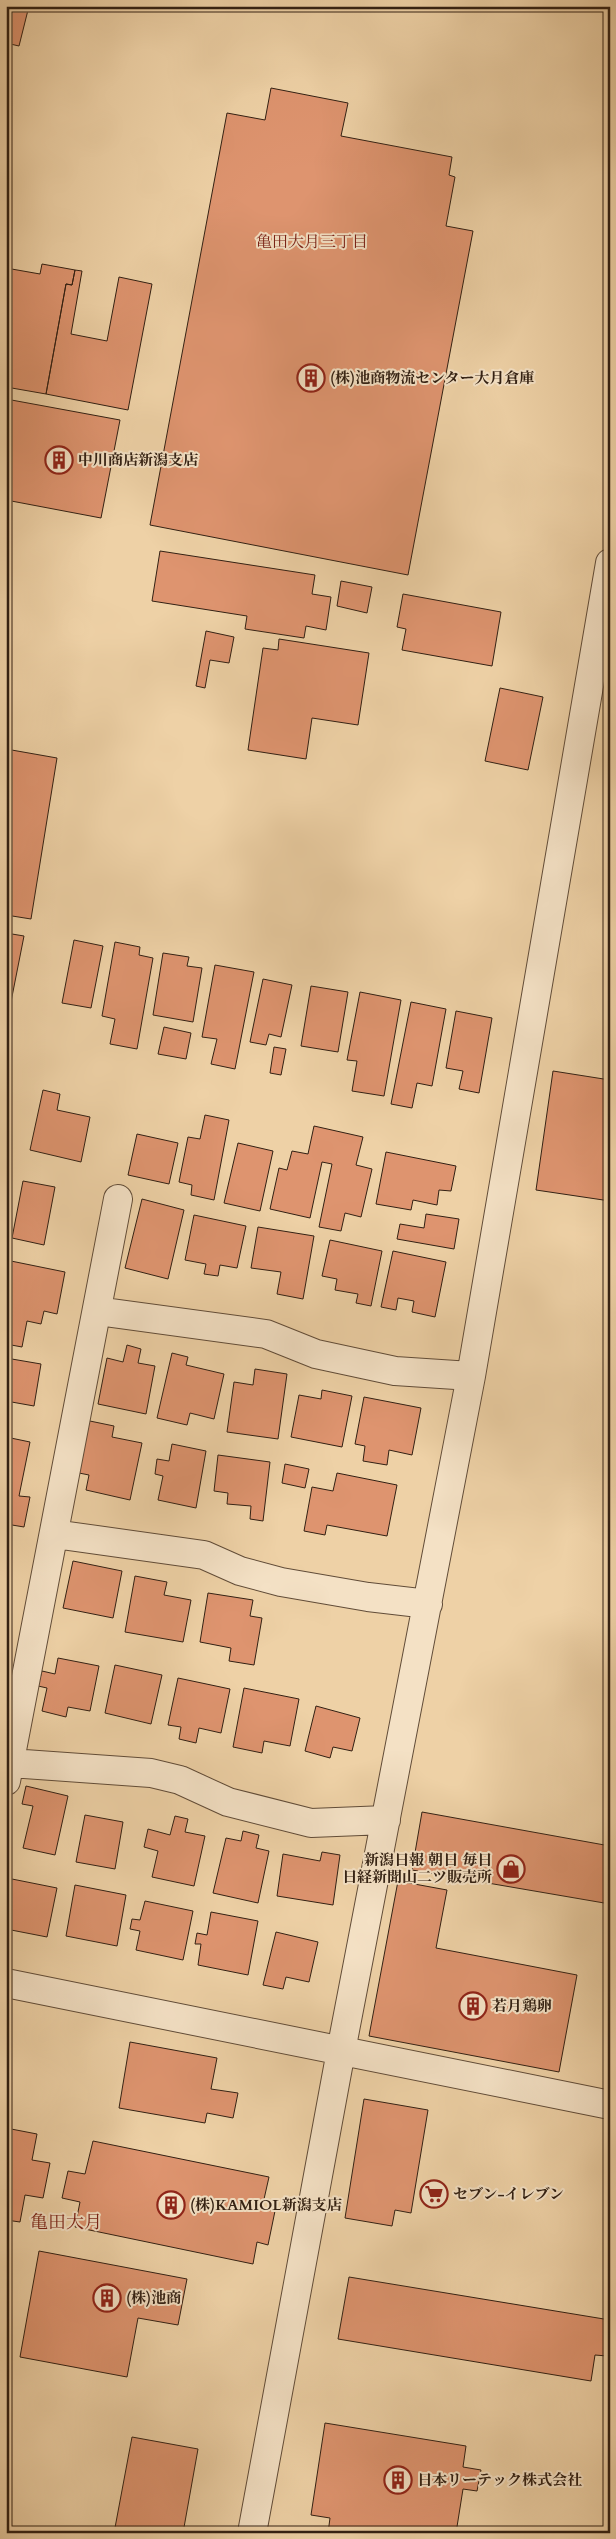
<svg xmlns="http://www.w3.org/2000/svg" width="616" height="2539" font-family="Cardo,'Noto Serif JP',serif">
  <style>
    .building { fill: #de946f; stroke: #322013 }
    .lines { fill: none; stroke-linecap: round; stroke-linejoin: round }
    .minor-casing { stroke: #614c38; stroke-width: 30 }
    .minor { stroke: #f4e1c5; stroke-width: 28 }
    .labels { text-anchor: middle; stroke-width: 4; stroke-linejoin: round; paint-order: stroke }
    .poi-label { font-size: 15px; font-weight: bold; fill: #322013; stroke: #f4e1c5; text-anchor: start }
    .neighbourhood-label { font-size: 16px; fill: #7a1f14; stroke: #f4e1c5 }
    .quarter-label { font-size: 18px; fill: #7a1f14; stroke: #f4e1c5 }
  </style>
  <rect width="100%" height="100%" fill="#eed1a6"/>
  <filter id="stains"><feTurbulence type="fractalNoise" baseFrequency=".004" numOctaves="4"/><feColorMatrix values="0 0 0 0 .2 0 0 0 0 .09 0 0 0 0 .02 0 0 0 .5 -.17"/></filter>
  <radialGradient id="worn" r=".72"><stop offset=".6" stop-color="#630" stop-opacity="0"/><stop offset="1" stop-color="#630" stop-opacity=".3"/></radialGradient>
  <!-- building -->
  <path class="building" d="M6,6h23l-10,40 -13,-3z
    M271,88l77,15 -7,33 111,21 -3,18 6,2 -9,49 27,5 -65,344 -258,-50 77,-412 38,7z
    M42,264l33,6 -3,15 -6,-1 -20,110 -40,-7v-119l34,6z
    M75,270l7,1 -11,63 36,7 12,-64 33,7 -24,126 -82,-16 20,-110 6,1z
    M6,399l114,21 -19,98 -95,-18z
    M160,551l155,24 -3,19 19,3 -5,33 -20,-4 -2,12 -59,-9 2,-13 -95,-15z
    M341,581l31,6 -5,26 -30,-7z
    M403,594l98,18 -9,54 -90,-16 4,-21 -9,-2z
    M206,631l28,6 -5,26 -19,-3 -5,28 -9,-2z
    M279,639l90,14 -11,72 -46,-7 -6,41 -58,-9 15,-102 15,2z
    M500,688l43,9 -15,73 -43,-9z
    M6,749l51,9 -26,161 -25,-4z
    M610,822v25l-5,-1z
    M6,933l18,3 -18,91z
    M74,940l29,6 -12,62 -29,-5z
    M115,942l25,5 -1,8 14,3 -16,91 -27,-5 5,-25 -13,-3z
    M163,953l26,4 -2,9 15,2 -9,54 -40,-7z
    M215,965l39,7 -19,97 -24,-5 6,-25 -15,-2z
    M263,979l29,6 -11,52 -12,-3 -3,11 -16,-3z
    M311,986l37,6 -10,60 -37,-6z
    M360,992l41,8 -17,96 -32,-5 5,-30 -10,-1z
    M411,1002l35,7 -14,77 -15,-3 -5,25 -21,-4z
    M456,1011l36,7 -13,75 -20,-4 4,-18 -17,-3z
    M164,1027l27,6 -5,26 -28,-5z
    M274,1047l12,2 -5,26 -11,-2z
    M553,1071l57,9v121l-74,-11z
    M43,1090l17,4 -3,16 33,7 -9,45 -51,-12z
    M205,1115l24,5 -15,80 -23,-5 1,-10 -13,-3 9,-45 12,2z
    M314,1126l49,11 -7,28 16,4 -11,48 -16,-4 -4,18 -22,-4 13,-63 -10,-2 -12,56 -40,-9 9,-41 8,2 5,-19 16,3z
    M137,1134l41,9 -9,41 -41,-9z
    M238,1143l35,8 -13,60 -36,-8z
    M386,1152l70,14 -5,25 -12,-1 -2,15 -24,-5 -2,10 -35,-6z
    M23,1181l32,6 -11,58 -32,-7z
    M142,1199l42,11 -16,69 -43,-11z
    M426,1214l33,5 -5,30 -57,-10 3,-15 24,4z
    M194,1215l52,11 -9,42 -17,-3 -2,11 -14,-2 2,-10 -21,-4z
    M258,1227l56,9 -11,63 -26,-5 4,-22 -30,-4z
    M330,1240l52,11 -11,55 -15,-3 2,-9 -23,-4 2,-11 -15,-3z
    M393,1251l53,11 -11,55 -23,-5 2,-11 -16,-3 -2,12 -15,-3z
    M6,1260l59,12 -8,42 -13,-3 -3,13 -14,-3 -5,26 -16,-3z
    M127,1345l14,4 -3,14 17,3 -9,48 -48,-10 9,-46 16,4z
    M172,1353l16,4 -2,8 38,9 -10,45 -24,-6 -3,12 -30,-7z
    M6,1358l35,6 -7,42 -28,-5z
    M255,1369l32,5 -9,65 -51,-7 7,-50 19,3z
    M322,1390l30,6 -10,51 -51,-10 8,-42 22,4z
    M364,1397l57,11 -9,47 -23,-5 -2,15 -24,-4 2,-15 -10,-2z
    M85,1420l29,6 -2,11 30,6 -12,57 -44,-10 3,-15 -15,-3z
    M6,1437l24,5 -11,54 11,1 -6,30 -18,-3z
    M172,1444l34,7 -10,57 -38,-8 5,-24 -8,-2 2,-15 12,2z
    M218,1455l52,7 -7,59 -13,-2 1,-13 -24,-2 1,-11 -14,-2z
    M285,1464l24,5 -4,19 -23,-5z
    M337,1473l60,12 -10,51 -60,-11 -2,10 -21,-4 8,-44 21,4z
    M6,1546h4l-3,19h-1z
    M73,1561l49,10 -9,47 -50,-10z
    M135,1576l32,6 -3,13 27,5 -8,42 -58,-10z
    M208,1593l45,7 -3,16 12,2 -8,47 -25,-4 2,-13 -31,-6z
    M58,1658l41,8 -9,45 -22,-4 -2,10 -24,-6 5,-23 -9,-2 4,-15 13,3z
    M115,1665l47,10 -11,49 -46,-11z
    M178,1678l52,11 -9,44 -22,-5 -3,15 -17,-4 2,-12 -13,-2z
    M244,1688l55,11 -9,47 -26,-5 -2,12 -29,-6z
    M316,1706l44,12 -8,33 -19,-4 -3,11 -25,-7z
    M26,1786l42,10 -13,59 -32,-7 10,-42 -11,-2z
    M422,1812l188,34v58l-198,-34z
    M85,1815l38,7 -8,47 -39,-7z
    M175,1816l13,3 -3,13 20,4 -11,50 -42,-9 6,-26 -14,-4 4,-18 22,6z
    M243,1831l16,4 -3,13 13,3 -11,52 -45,-10 13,-55 15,3z
    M322,1852l18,3 -7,50 -56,-9 6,-42 37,7z
    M12,1879l45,9 -10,49 -41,-8v-23z
    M398,1881l49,9 -11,58 141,27 -18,97 -190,-36z
    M75,1885l51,10 -9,51 -51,-10z
    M145,1901l48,10 -10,49 -47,-10 4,-19 -10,-2 2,-10 8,1z
    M211,1912l47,9 -10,54 -50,-10 3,-21h-6l2,-11 10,2z
    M276,1932l42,10 -9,40 -23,-5 -3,12 -20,-4z
    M130,2042l87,16 -6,31 27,4 -5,25 -26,-5 -2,10 -86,-15z
    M364,2099l64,11 -17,103 -16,-3 -3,16 -47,-8z
    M6,2128l31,6 -5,26 18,3 -7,35 -18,-3 -5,27 -14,-2z
    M93,2141l176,36 -7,31 13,3 -7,34 -11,-3 -4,22 -178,-37 5,-25 -18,-4 6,-27 17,3z
    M39,2251l148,28 -9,46 -40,-7 -11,59 -107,-20z
    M349,2277l261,43 -3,36 -12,-1 -4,26 -253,-42z
    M325,2423l141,23 -3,21 18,3 -4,21 -14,-2 -7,44h-128l2,-15 -19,-3z
    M132,2437l66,12 -15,84h-69z"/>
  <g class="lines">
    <!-- minor casing -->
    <g class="minor-casing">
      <path id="minor" d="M97,1311l169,23 50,20 79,17 76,5
        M54,1534l150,21 36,16 41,11 87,15 60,7
        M10,1763l141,10 29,7 48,22 83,21 75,-3
        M6,1781l112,-582
        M6,1983l604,122
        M252,2533l89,-482 130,-675 139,-813"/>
    </g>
    <!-- minor -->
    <use href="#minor" class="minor"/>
  </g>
  <!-- icons -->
  <defs>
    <g id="building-ring" transform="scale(1.4375)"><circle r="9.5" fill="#f4e1c5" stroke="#8f2418" stroke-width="1.5"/><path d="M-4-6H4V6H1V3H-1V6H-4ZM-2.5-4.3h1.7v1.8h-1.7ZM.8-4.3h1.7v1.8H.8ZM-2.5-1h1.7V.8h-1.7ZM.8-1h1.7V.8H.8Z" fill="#8f2418"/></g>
    <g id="shop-ring" transform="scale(1.4375)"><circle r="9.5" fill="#f4e1c5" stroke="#8f2418" stroke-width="1.5"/><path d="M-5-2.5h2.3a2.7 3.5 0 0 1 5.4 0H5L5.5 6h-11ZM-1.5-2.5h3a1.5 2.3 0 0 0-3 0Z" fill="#8f2418"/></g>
    <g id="supermarket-ring" transform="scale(1.4375)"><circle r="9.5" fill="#f4e1c5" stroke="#8f2418" stroke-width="1.5"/><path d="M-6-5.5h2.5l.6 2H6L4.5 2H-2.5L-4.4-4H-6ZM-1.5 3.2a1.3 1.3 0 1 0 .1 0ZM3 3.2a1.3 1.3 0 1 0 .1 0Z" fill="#8f2418"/></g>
  </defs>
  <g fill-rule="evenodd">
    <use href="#building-ring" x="311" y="378"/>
    <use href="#building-ring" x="59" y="460"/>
    <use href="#shop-ring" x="511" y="1869"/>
    <use href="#building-ring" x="473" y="2006"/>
    <use href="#supermarket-ring" x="434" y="2194"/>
    <use href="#building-ring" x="171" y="2205"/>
    <use href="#building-ring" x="107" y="2298"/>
    <use href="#building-ring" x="398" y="2480"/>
  </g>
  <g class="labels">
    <!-- poi labels -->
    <g class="poi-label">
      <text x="330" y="383">(株)池商物流センター大月倉庫</text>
      <text x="78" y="465">中川商店新潟支店</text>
      <text x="492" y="1865" text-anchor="end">新潟日報 朝日 毎日<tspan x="492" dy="17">日経新聞山二ツ販売所</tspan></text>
      <text x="492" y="2011">若月鶏卵</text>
      <text x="453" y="2199">セブン-イレブン</text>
      <text x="190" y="2210">(株)KAMIOL新潟支店</text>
      <text x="126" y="2303">(株)池商</text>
      <text x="417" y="2485">日本リーテック株式会社</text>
    </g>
    <!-- neighbourhood labels -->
    <g class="neighbourhood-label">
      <text x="312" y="247">亀田大月三丁目</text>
    </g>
    <!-- quarter labels -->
    <g class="quarter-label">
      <text x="66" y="2228">亀田大月</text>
    </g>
  </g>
  <!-- margin -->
  <rect width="616" height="2539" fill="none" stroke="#eed1a6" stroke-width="25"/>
  <rect x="8" y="8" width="601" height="2524" fill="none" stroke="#322013" stroke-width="2.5"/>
  <rect x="12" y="12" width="591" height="2514" fill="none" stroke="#322013"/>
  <rect width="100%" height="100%" filter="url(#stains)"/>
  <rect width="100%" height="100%" fill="url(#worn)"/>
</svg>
